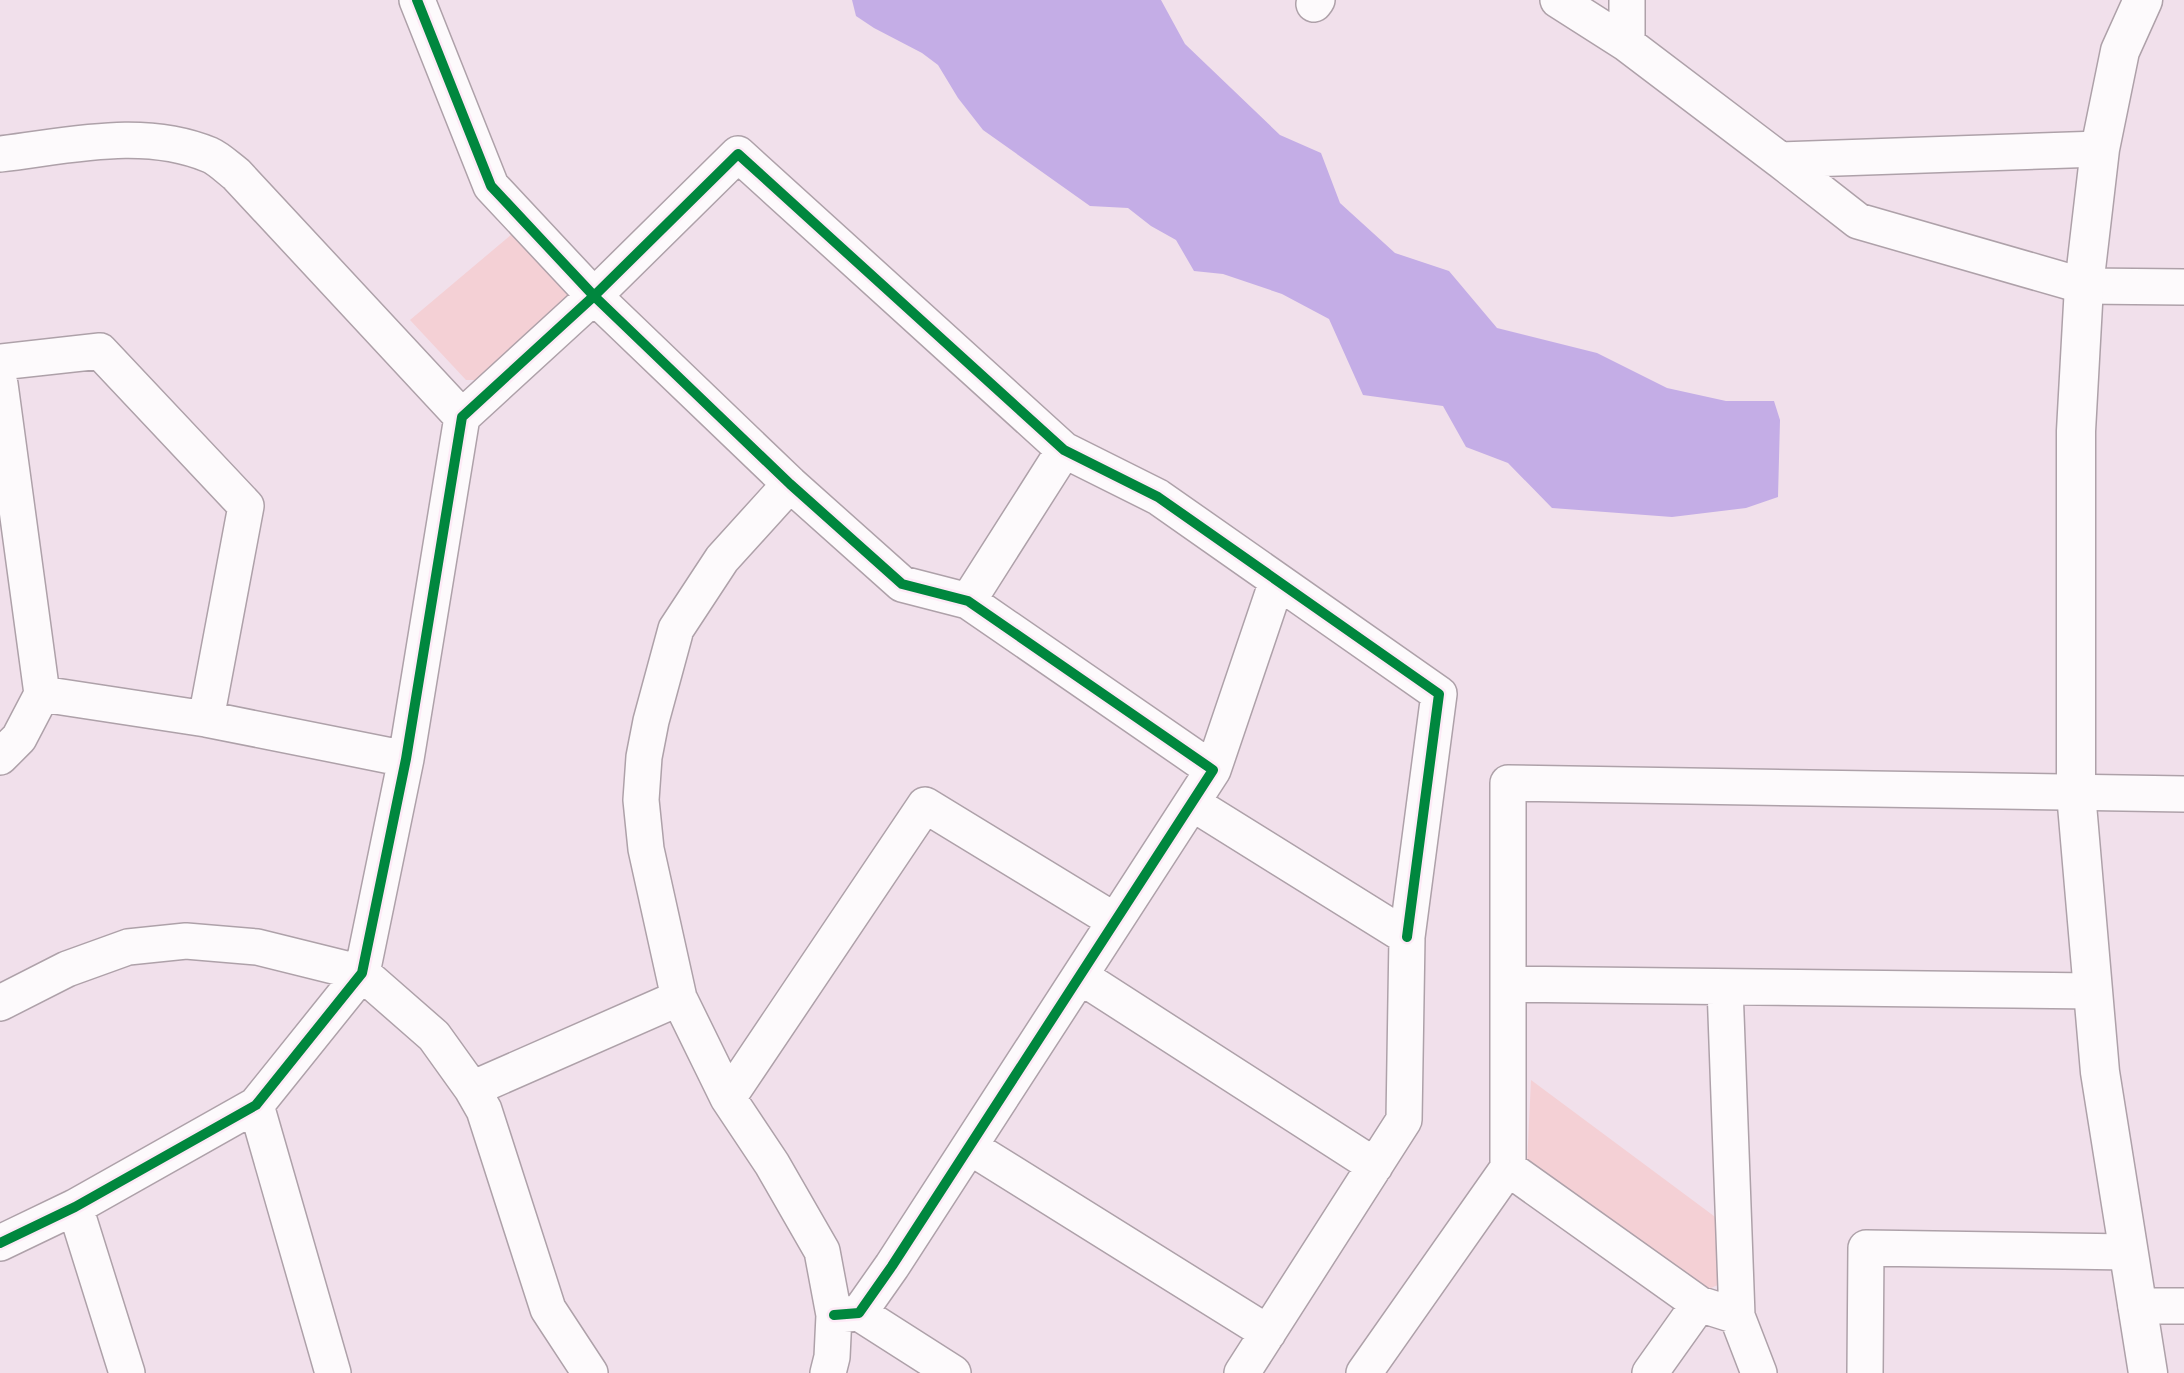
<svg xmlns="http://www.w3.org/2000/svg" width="2184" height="1373" font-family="Lato,sans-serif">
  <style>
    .green { fill: #f4d0d5 }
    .water { fill: #c4ade6 }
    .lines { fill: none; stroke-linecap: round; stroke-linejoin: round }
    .minor-casing { stroke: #aea1a9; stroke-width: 38 }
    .tertiary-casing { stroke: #aea1a9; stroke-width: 41 }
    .minor { stroke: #fdfafc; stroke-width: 35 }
    .tertiary { stroke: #fdfafc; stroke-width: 38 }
    .cycleway-casing { stroke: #fdeaf6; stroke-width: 15 }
    .cycleway { stroke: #00873e; stroke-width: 10 }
  </style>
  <rect width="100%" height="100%" fill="#f1e0eb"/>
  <!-- green -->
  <path class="green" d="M512,234l56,56 -1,19 -89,71h-12l-56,-60z
    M1531,1080l191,142 4,60 -18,7 -181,-125z"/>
  <!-- water -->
  <path class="water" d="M852,0h309l24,44 95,91 41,18 19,50 55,50 54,18 48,57 100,25 70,35 59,13h48l6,19 -2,77 -32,11 -74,9 -120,-9 -44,-45 -42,-16 -23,-41 -80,-11 -34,-76 -47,-25 -59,-20 -29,-3 -18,-31 -25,-14 -23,-18 -38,-2 -107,-76 -25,-32 -20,-33 -16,-12 -48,-25 -18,-12z"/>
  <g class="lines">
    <!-- minor casing -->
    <g class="minor-casing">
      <path id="minor" d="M417,0l74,186 103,110 196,188 112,100 66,17 245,169 -321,496 -33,47 -25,2
        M1558,0l69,44
        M1627,0v44l153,116 320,-11
        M1314,4l3,-4
        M0,154c69,-8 143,-27 210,1 9,4 18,13 26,19l226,243
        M1780,160l78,61 226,65 100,1
        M0,362l100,-11 146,155 -40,213
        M0,384l42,310 -23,44 -19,19
        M790,484l-68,75 -46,70 -25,92 -7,36 -3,43 5,49 33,149 49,100 44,66 50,87 12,64 -2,42 -4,16
        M968,601l96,-151
        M42,694l164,25 200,40
        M1213,770l64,-189
        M1192,803l215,134 -3,183 -162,253
        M1080,976l295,190
        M1508,984l585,7
        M1725,987l12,329
        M0,1003l67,-34 61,-22 58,-6 71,6 105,26 72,63 38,53 12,21 64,199 42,64
        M472,1089l207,-91
        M728,1098l197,-293 190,116
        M256,1105l77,268
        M970,1147l298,186
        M1508,1168l191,136 38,12 22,57
        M75,1207l52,166
        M0,1243l75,-36 181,-102 106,-132 44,-214 56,-342 132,-121 144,-142 326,296 94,47 281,197 -32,243
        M2136,1306h48
        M859,1313l94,60
        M1364,1373l144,-205v-385l676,11
        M1650,1373l49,-69
        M1865,1373l1,-125 262,4"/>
    </g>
    <!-- tertiary casing -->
    <g class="tertiary-casing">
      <path id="tertiary" d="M2143,0l-23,51 -20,98 -16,137 -8,145v362l24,279 48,301"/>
    </g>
    <!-- minor -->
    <use href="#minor" class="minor"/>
    <!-- tertiary -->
    <use href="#tertiary" class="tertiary"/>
    <!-- cycleway casing -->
    <g class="cycleway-casing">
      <path id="cycleway" d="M417,0l74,186 103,110 196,188 112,100 66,17 245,169 -321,496 -33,47 -25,2
        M0,1243l75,-36 181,-102 106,-132 44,-214 56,-342 132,-121 144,-142 326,296 94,47 281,197 -32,243"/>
    </g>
    <!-- cycleway -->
    <use href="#cycleway" class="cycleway"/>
  </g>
</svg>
